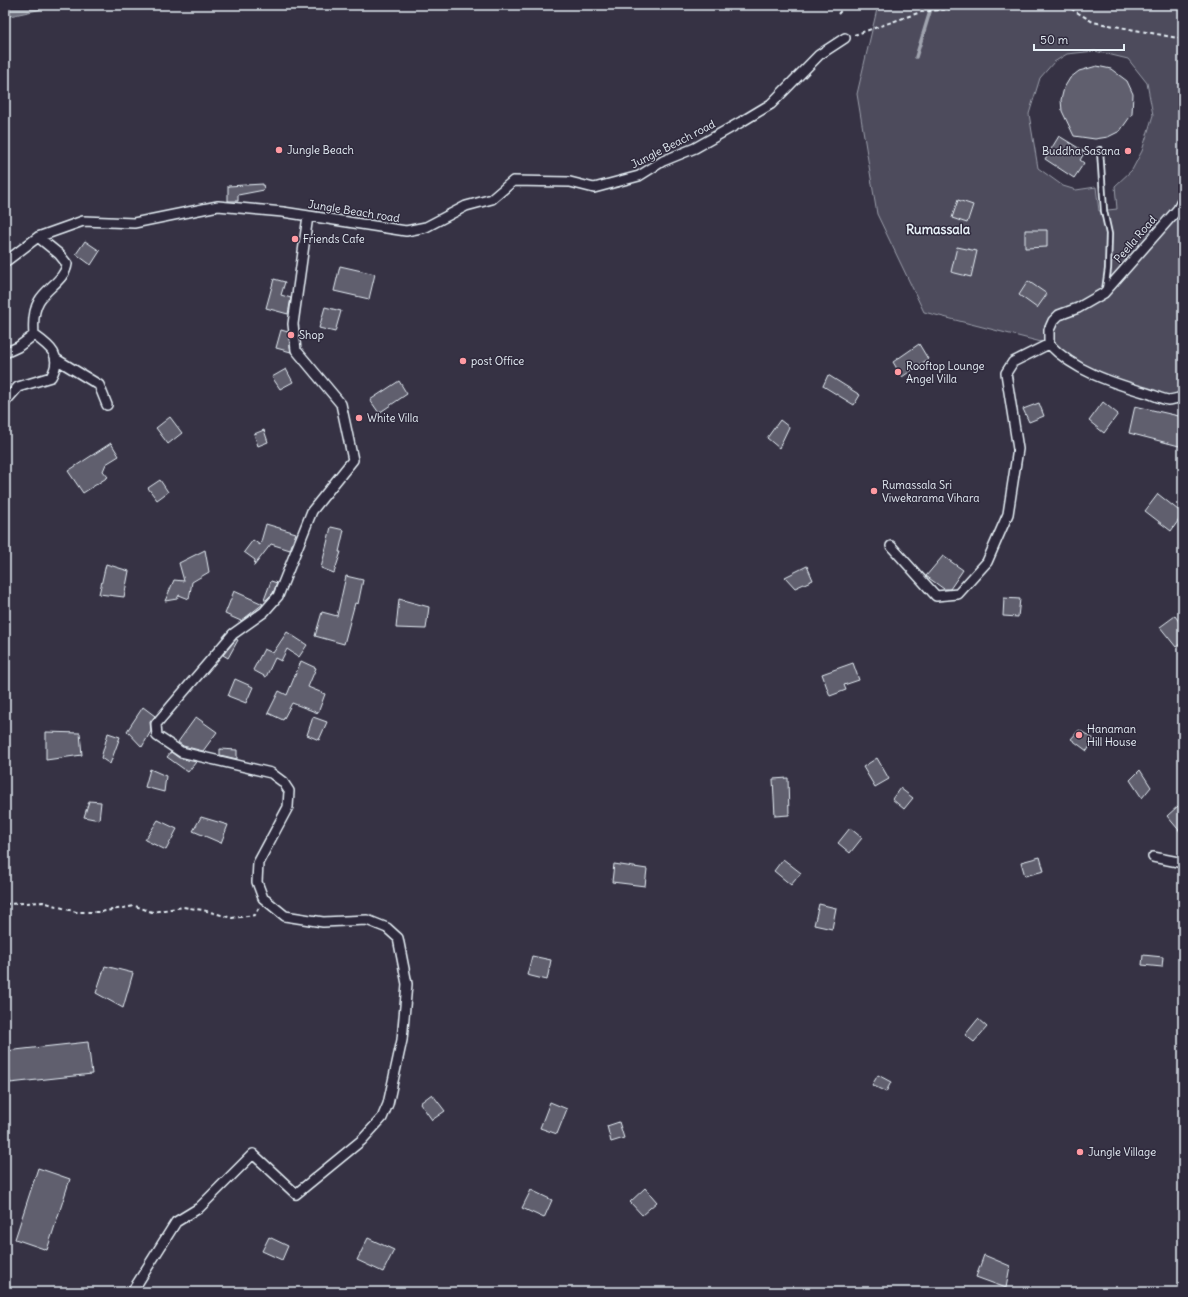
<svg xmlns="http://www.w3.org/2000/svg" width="1188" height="1297" font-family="Delius,sans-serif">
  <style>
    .green { fill: #4d4b5c; stroke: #9a9eaa; fill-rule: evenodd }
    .water { fill: #70717f; stroke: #a0a4af }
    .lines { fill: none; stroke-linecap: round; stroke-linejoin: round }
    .stream { stroke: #a0a4af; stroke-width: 3.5 }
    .building { fill: #605e6e; stroke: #e8f1f8 }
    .service-casing { stroke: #e8f1f8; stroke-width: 8 }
    .minor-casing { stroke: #e8f1f8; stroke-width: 12 }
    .path { stroke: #e8f1f8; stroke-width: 2; stroke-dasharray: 4 3; stroke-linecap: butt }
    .service { stroke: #2f2a3d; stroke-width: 4.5 }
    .minor { stroke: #2f2a3d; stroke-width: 9 }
    .poi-dot { fill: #ff9aa2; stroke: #2f2a3d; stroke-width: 1.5 }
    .labels { text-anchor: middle; stroke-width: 3; stroke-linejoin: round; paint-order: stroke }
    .street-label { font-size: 11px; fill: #e8f1f8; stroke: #2f2a3d }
    .poi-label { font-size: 11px; fill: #e8f1f8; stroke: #2f2a3d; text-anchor: start }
    .quarter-label { font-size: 13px; font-weight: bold; fill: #e8f1f8; stroke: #2f2a3d }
  </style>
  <rect width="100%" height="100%" fill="#363244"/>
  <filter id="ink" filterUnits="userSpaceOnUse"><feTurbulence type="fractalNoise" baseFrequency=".025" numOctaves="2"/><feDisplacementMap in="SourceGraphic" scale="8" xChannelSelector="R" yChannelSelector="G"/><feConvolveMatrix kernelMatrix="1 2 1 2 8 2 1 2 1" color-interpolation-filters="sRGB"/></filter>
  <g filter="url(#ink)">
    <!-- green -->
    <path class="green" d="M878,5h305v392l-15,3 -73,-25 -46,-31 -125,-32 -47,-98 -20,-120zM1095,51l33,8 19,24 6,32 -11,36 -10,19 -17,16 2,23 -18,2 -3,-24 -20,3 -13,-4 -25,-18 -9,-54 11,-36 14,-16 13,-8z"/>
    <!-- water -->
    <path class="water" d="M5,5h56l-56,12z"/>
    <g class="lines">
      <!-- stream -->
      <path class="stream" d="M916,57l16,-52"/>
    </g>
    <!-- building -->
    <path class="building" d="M1097,66l14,3 16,12 6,13 -1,20 -12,17 -12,6 -13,2 -21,-3 -12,-25 -1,-11 3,-12 6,-10 9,-7z
      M1059,136l26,16 -5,8 4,3 -10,15 -29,-19z
      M263,184l1,6 -26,5v6h-10v-15z
      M958,200l15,5 -6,18 -15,-5z
      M1025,230h22v17l-22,1z
      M85,241l15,10 -9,14 -15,-11z
      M957,247l20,4 -6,26 -20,-5z
      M340,266l35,8 -6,25 -35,-8z
      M274,279l11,3 -4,13 10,3 -3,16 -22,-6z
      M1028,281l19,13 -10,14 -18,-13z
      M325,307l16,4 -6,21 -16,-4z
      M281,330l7,2 3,20 -15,-4z
      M919,344l9,15 -26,18 -9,-15z
      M286,369l7,13 -13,7 -8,-12z
      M828,375l32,20 -6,10 -31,-19z
      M399,381l8,13 -28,19 -9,-13z
      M1103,402l15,12 -14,19 -15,-12z
      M1039,403l5,13 -15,6 -6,-13z
      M1135,406l48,11v30l-54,-14z
      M170,417l12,16 -14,11 -12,-16z
      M780,420l9,7 -10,21 -12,-10z
      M264,430l4,12 -10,4 -4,-12z
      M111,443l8,13 -13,8 -3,7 5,6 -25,16 -15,-22z
      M160,480l8,12 -11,8 -9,-12z
      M1158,494l25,20 -12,17 -26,-20z
      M266,524l30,9 -6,17 -19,-6 -17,22 1,-6 -11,-8 9,-12 7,5z
      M331,527l13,3 -5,22h2l-7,21 -13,-5z
      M205,550l4,22 -17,10 -3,17 -10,-4 -2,4 -12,2 9,-21 10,1 -5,-18z
      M943,556l20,14 -13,19h-6l-18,-13z
      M106,564l23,7 -5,26 -25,-3z
      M807,566l6,14 -18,8 -10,-11z
      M346,576l17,4 -5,24 -3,-1 -11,41 -29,-8 7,-24 15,4z
      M271,581l6,2 -4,10 -7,7h-2z
      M234,591l29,13 -22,17 -16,-7z
      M1004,598l16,1 -2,18 -15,-1z
      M399,599l30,8 -3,22 -30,-1z
      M1175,616l8,11v15l-7,5 -16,-20z
      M287,632l20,13 -8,12 -12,-8 -6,12 -6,-3 -9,19 -13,-7 11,-21 9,4z
      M236,639l2,1 -10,18 -5,-3z
      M301,661l15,7 -8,19 17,7 -7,19 -26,-10 -9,17 -15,-7 11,-22 8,4z
      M853,663l6,17 -15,5 2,5 -16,6 -8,-22z
      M235,679l18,8 -7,16 -18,-7z
      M143,707l12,9 -5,6 1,9 -9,16 -15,-16z
      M196,717l21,15 -14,19 -20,-5 -5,-4z
      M313,717l14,5 -8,18 -12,-5z
      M1079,730l15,9 -7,12 -16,-12z
      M46,732l34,1 2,22 -36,5z
      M108,733l12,4 -10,27 -9,-6z
      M220,749l17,1v9l-17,-4z
      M171,752l8,6 17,4 -8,10 -21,-15z
      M877,758l12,21 -14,8 -12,-20z
      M150,769l16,7 -2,16 -19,-5z
      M1140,770l11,17 -9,11 -12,-18z
      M788,778l1,37 -14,1 -2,-37z
      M900,788l13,10 -9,11 -12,-10z
      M89,801l12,1 -2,18 -15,-3z
      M1178,806l5,6v23l-16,-19z
      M201,817l27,8 -7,18 -28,-12z
      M158,820l19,9 -11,21 -21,-10z
      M850,828l12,10 -12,15 -12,-10z
      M1040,857l4,14 -19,5 -4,-14z
      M783,859l18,14 -10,12 -17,-14z
      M614,864l33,5 -2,17 -33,-4z
      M819,904l17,4 -4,21 -18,-4z
      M1143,955l20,2 -1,10 -20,-2z
      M532,956l19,4 -4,20 -20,-5z
      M105,966l28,7 -10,35 -27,-15z
      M978,1019l9,8 -13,15 -9,-7z
      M88,1042l4,32 -82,9 -4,-32z
      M878,1075l13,7 -5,10 -14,-7z
      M432,1094l13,17 -13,9 -12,-17z
      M550,1102l17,7 -10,25 -17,-6z
      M619,1122l5,16 -13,4 -4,-16z
      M38,1168l32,11 -23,71 -32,-11z
      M645,1188l12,14 -15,13 -12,-13z
      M531,1190l21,10 -8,18 -22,-10z
      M269,1237l19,9 -6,14 -20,-9z
      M368,1238l26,12 -11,22 -26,-12z
      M984,1255l26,11 -4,22 -30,-11z"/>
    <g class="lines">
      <!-- service casing -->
      <g class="service-casing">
        <path id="service" d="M1100,150l4,61 5,23 -1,35 -3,21"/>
      </g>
      <!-- minor casing -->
      <g class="minor-casing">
        <path id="minor" d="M5,262l33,-25 45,-16 51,2 84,-17 65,6 123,19 20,-4 40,-21 26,-7 21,-18 57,1 24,6 45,-12 24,-15 32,-13 46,-26 30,-18 48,-49 26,-17
          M1049,344v-14l4,-9 6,-6 19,-7 26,-15 74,-84 5,-10
          M5,353l13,-6 16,-12
          M56,359l43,26 8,20
          M5,402l13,-15 33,-10c12,-21 0,-30 -17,-42 -1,-12 -1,-24 5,-34 8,-14 26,-21 28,-37l-8,-10 -21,-17
          M891,546l45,50 22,-2 29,-32 21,-48 10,-65 -12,-76 7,-11 36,-18c25,27 64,39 98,49 7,2 14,6 21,7 4,0 10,-2 15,-3
          M1153,857l30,6
          M132,1292l44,-70 23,-14 54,-54 43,40 66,-54 20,-22 6,-14 14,-64 5,-56 -9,-46 -11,-10 -20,-8 -44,2 -38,-6 -22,-18 -6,-16 1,-19 30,-56 1,-16 -6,-9 -12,-9 -90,-21 -24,-16 -1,-12 77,-90 31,-22 14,-16 34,-85 41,-51 -12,-56 -45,-54 -3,-26 15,-108"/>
      </g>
      <!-- path -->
      <path class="path" d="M1065,5l28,17 90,17
        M838,14l8,-9
        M854,35l67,-23 66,-7
        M5,904l38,-2 33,10h24l35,-6 17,6 31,-5 20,3 29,8 23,-3 4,-8"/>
      <!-- service -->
      <use href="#service" class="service"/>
      <!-- minor -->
      <use href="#minor" class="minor"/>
    </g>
  </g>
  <!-- markers -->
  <g class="poi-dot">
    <circle cx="279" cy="150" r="4"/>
    <circle cx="1128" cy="151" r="4"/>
    <circle cx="295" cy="239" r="4"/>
    <circle cx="291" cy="335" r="4"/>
    <circle cx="463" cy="361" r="4"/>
    <circle cx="898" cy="372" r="4"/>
    <circle cx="359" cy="418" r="4"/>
    <circle cx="874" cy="491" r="4"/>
    <circle cx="1079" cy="735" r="4"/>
    <circle cx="1080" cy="1152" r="4"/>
  </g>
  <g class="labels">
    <!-- street labels -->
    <g class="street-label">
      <text transform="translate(673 144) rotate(-27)" y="4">Jungle Beach road</text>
      <text transform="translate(354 211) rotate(9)" y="4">Jungle Beach road</text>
      <text transform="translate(1135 239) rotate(-49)" y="4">Peella Road</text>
    </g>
    <!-- poi labels -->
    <g class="poi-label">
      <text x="287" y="154">Jungle Beach</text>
      <text x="1120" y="155" text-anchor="end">Buddha Sasana</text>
      <text x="303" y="243">Friends Cafe</text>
      <text x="299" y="339">Shop</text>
      <text x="471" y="365">post Office</text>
      <text x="906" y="370">Rooftop Lounge<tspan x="906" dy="13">Angel Villa</tspan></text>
      <text x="367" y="422">White Villa</text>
      <text x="882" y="489">Rumassala Sri<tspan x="882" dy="13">Viwekarama Vihara</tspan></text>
      <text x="1087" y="733">Hanaman<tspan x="1087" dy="13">Hill House</tspan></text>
      <text x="1088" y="1156">Jungle Village</text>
    </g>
    <!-- quarter labels -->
    <g class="quarter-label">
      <text x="938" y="234">Rumassala</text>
    </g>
  </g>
  <!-- margin -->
  <rect width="1188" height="1297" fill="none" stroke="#2f2a3d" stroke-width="20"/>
  <rect x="10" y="10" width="1168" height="1277" fill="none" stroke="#e8f1f8" stroke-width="1.5" filter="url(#ink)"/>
  <!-- scale -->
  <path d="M1034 44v6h90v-6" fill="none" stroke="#e8f1f8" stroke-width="2"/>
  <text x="1040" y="44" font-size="12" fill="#e8f1f8" stroke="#2f2a3d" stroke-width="3" paint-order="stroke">50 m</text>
</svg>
